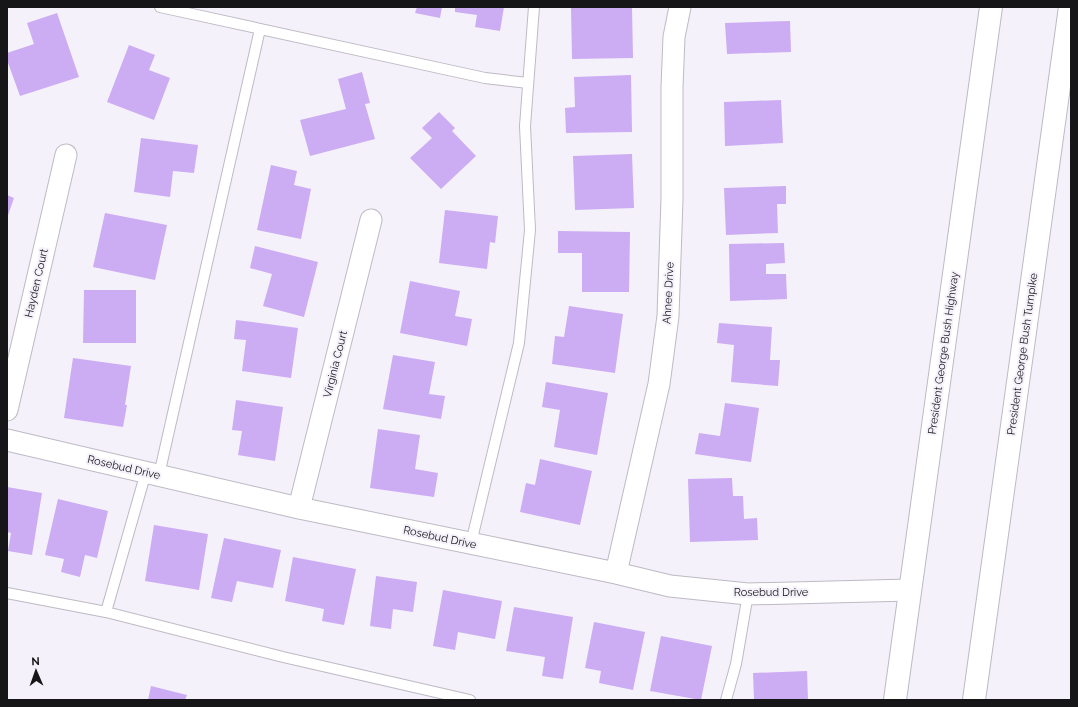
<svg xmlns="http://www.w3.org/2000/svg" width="1078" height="707" font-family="Raleway,sans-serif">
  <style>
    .building { fill: #ccacf3 }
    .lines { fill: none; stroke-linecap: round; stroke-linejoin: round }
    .lane-casing { stroke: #bebac4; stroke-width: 12 }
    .street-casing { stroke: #bebac4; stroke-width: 23 }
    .secondary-casing { stroke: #bebac4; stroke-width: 24 }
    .highway-casing { stroke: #bebac4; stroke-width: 24 }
    .lane { stroke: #fff; stroke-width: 10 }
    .street { stroke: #fff; stroke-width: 21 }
    .secondary { stroke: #fff; stroke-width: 22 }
    .highway { stroke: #fff; stroke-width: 22 }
    .labels { text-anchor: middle; stroke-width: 4; stroke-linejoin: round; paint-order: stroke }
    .street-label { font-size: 11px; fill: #161518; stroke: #f5f1fb }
  </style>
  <rect width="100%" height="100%" fill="#f5f1fb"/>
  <!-- building -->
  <path class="building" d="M417,7h25l-2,11 -25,-5z
    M455,7h49l-4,24 -25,-4 2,-12 -22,-3z
    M632,7l1,51 -61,1 -1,-51z
    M57,13l22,64 -59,19 -13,-36v-7l27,-9 -7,-21z
    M790,21l1,31 -64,2 -2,-31z
    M129,45l26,10 -6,15 21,8 -16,42 -47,-18z
    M362,72l8,31 -5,1 10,35 -65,17 -10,-36 46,-11 -8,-30z
    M631,75l1,57 -66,1 -1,-25 10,-1 -1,-30z
    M781,100l2,43 -58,3 -1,-44z
    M439,112l16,16 -3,3 24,25 -35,33 -31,-31 22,-20 -10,-10z
    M141,138l57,7 -4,28 -21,-2 -3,26 -36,-5z
    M632,154l2,54 -59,2 -2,-54z
    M271,165l26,6 -3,14 17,4 -10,50 -44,-9z
    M786,186v18h-9l1,29 -52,2 -2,-47z
    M7,195l7,3 -7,20z
    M445,210l53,6 -3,27 -5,-1 -3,27 -48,-6z
    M105,213l62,12 -12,55 -62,-13z
    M558,231l72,1 -1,60h-47v-39h-24z
    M784,243l1,20 -19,1v10h20l1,25 -57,2 -1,-57z
    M255,246l63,16 -14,55 -41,-11 9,-32 -22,-6z
    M410,281l50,10 -5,25 17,3 -5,27 -67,-13z
    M84,290h52v53h-53z
    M569,306l54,8 -8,59 -63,-9 3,-28 9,1z
    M236,320l62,8 -7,50 -49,-7 4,-31 -12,-1z
    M719,323l53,4 -2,33h10l-2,26 -47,-4 3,-37 -17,-2z
    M393,355l42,7 -6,32 16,2 -4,23 -58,-10z
    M73,358l58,8 -6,39h2l-4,22 -59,-9z
    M546,382l62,11 -11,62 -43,-8 6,-37 -18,-3z
    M236,400l47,7 -8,54 -37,-6 4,-24 -10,-1z
    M725,403l34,5 -8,54 -56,-8 4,-21 21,3z
    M378,429l42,6 -5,34 23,4 -4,24 -64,-9z
    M540,459l52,12 -12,54 -60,-13 6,-29 9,2z
    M732,478l1,18h10l1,23 13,-1 1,22 -68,2 -2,-63z
    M7,487l35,6 -10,62 -24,-4 3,-18 -4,-1z
    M58,499l50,12 -11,47 -12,-3 -5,22 -19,-5 3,-13 -19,-4z
    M154,525l54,9 -9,56 -54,-9z
    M224,538l57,12 -8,38 -36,-7 -5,21 -21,-4z
    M293,557l63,12 -12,56 -22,-4 2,-12 -39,-8z
    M376,576l41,6 -4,30 -20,-3 -2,20 -21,-3z
    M443,590l59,11 -7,38 -37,-7 -3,18 -22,-4z
    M514,607l59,10 -10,62 -21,-3 3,-19 -39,-6z
    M594,622l51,10 -12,58 -34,-7 2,-12 -16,-3z
    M661,636l51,10 -11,54 -51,-9z
    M807,671l1,29h-54l-1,-27z
    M151,686l36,9 -2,5h-37z"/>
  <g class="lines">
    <!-- lane casing -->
    <g class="lane-casing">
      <path id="lane" d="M160,7l325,71 43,5
        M159,475l101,-446
        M471,543l48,-200 11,-113 -5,-104 9,-119
        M7,593l99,19 177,45 187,43
        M106,612l40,-140
        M726,700l10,-36 12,-70"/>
    </g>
    <!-- street casing -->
    <g class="street-casing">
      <path id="street" d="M7,410l59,-255
        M7,440l292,68 317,65 54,13 78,8 162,-4
        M299,508l72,-288
        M616,573l43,-189 9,-68 4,-117v-112l2,-50 6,-30"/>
    </g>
    <!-- secondary casing -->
    <g class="secondary-casing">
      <path id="secondary" d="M895,700l96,-693"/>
    </g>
    <!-- highway casing -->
    <g class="highway-casing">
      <path id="highway" d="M974,700l96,-693"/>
    </g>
    <!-- lane -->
    <use href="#lane" class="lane"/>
    <!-- street -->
    <use href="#street" class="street"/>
    <!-- secondary -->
    <use href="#secondary" class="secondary"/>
    <!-- highway -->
    <use href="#highway" class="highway"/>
  </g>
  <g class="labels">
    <!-- street labels -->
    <g class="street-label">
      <text transform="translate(36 283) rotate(-77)" y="4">Hayden Court</text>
      <text transform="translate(668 293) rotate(-87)" y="4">Ahnee Drive</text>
      <text transform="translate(943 353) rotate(-82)" y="4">President George Bush Highway</text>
      <text transform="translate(1022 354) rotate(-82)" y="4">President George Bush Turnpike</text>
      <text transform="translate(335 364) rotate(-76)" y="4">Virginia Court</text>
      <text transform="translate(124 467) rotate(13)" y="4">Rosebud Drive</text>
      <text transform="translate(440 537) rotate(12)" y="4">Rosebud Drive</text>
      <text x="771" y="596">Rosebud Drive</text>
    </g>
  </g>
  <!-- border -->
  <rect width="1078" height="707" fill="none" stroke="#161518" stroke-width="16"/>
  <!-- north arrow -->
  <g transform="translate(36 671) rotate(358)" stroke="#f5f1fb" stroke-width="3" paint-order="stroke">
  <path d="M0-3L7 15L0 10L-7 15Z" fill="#161518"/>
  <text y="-6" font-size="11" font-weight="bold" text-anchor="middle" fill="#161518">N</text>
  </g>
</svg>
